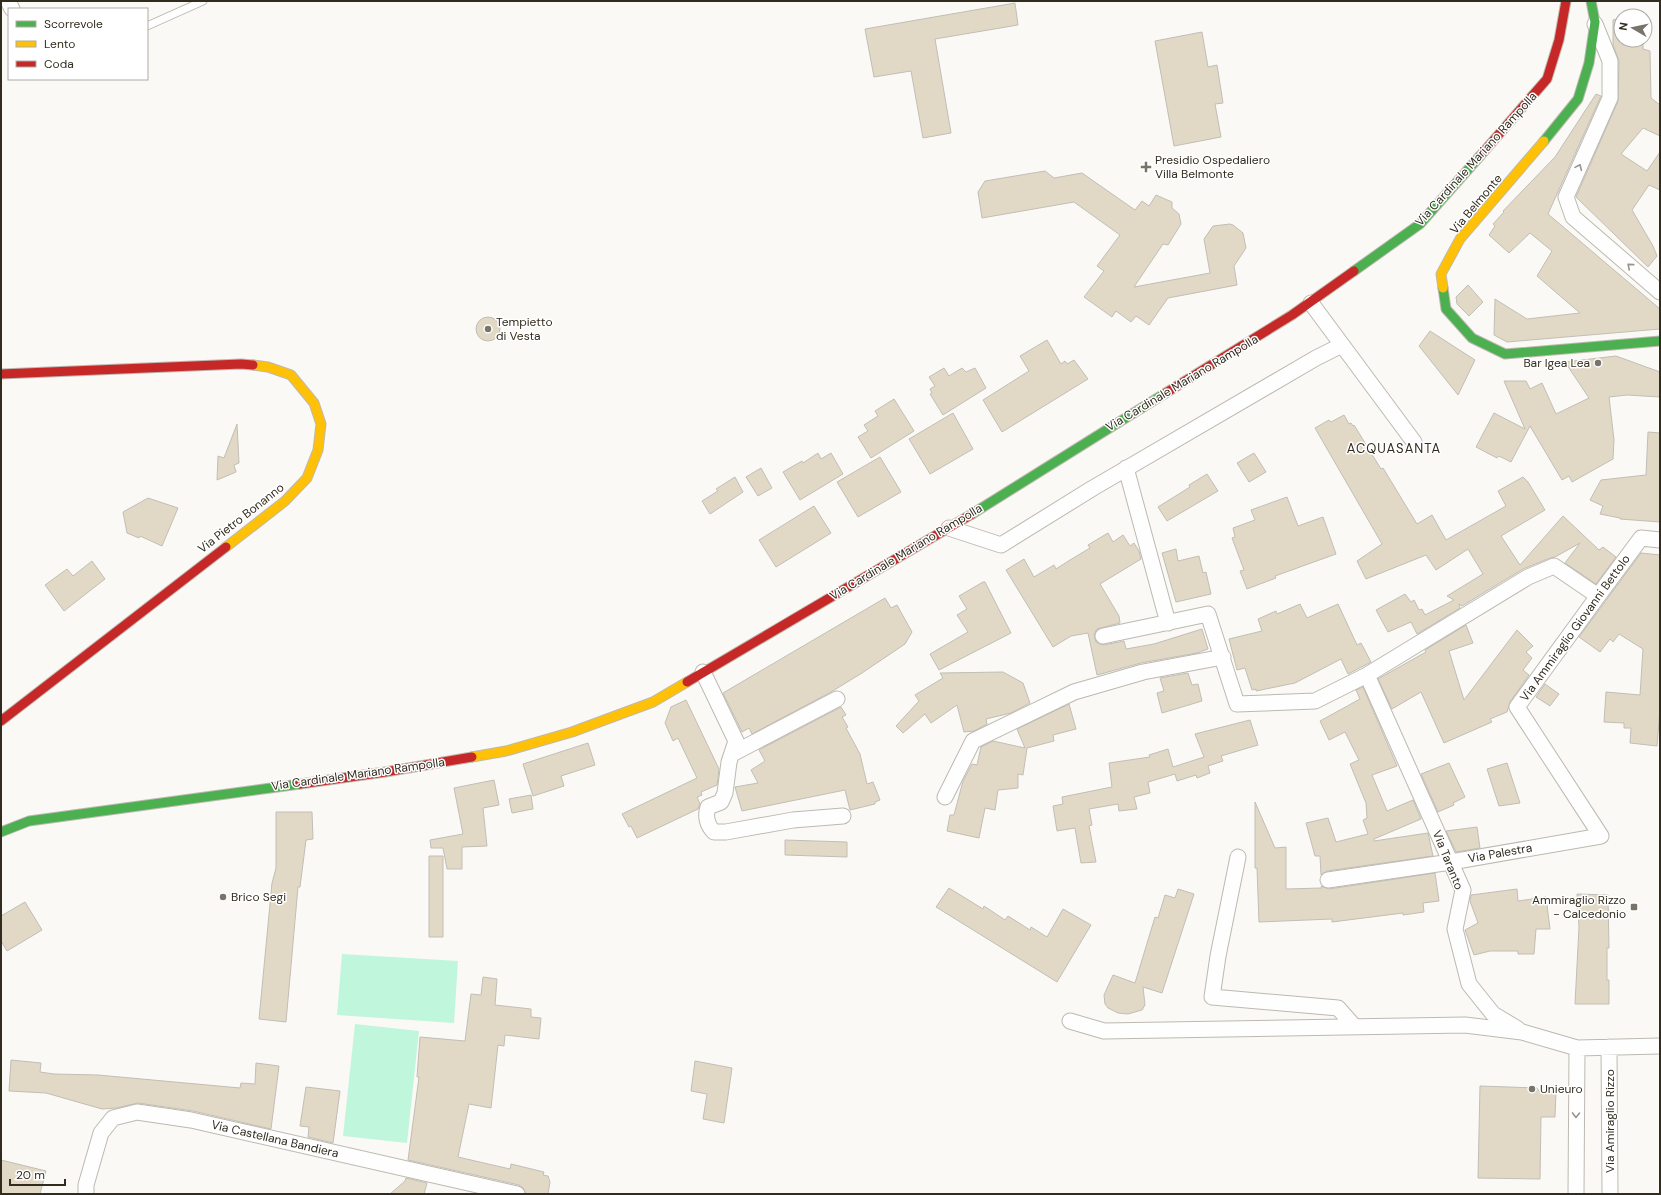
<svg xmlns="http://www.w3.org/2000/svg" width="1661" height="1195" font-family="'DM Sans',sans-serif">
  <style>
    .green { fill: #c0f6db }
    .building { fill: #e1d9c6; stroke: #c1beb6 }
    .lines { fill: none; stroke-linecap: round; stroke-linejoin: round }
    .lane-casing { stroke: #bdb9b1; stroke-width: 9 }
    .street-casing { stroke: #bdb9b1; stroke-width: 17 }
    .fast-casing { stroke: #bdb9b1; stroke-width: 11 }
    .slow-casing { stroke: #bdb9b1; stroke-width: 11 }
    .jam-casing { stroke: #bdb9b1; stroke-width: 11 }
    .lane { stroke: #fefefe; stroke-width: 7 }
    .street { stroke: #fefefe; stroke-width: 15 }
    .fast { stroke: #4caf50; stroke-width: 9 }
    .slow { stroke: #ffc107; stroke-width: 9 }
    .jam { stroke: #c62828; stroke-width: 9 }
    .oneway { stroke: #98958e }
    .poi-dot { fill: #78746a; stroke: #fff; stroke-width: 1.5 }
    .labels { text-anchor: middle; stroke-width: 3; stroke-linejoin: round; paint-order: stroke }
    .street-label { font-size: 12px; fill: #322c1f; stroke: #fff }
    .poi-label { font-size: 12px; fill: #322c1f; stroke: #fff; text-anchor: start }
    .neighbourhood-label { font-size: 13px; letter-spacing: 1px; fill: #322c1f; stroke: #fff }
  </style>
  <rect width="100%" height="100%" fill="#fbf9f5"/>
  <!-- green -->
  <path class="green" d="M342,954l116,7 -4,62 -117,-8z
    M355,1024l64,7 -12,112 -64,-7z"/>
  <!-- building -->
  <path class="building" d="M1015,3l3,22 -83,14 16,94 -28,5 -12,-67 -37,6 -9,-48z
    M1621,18v22h22v9l7,2 1,47 9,7v31l-17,-8 -22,26 26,17 13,-19v38l-11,-5 -17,25 21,36 4,10 -9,11 -72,-70 42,-96 1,-40 -6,-16v-25z
    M1202,32l6,35 9,-2 6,38 -8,1 6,33 -47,9 -19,-105z
    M1596,94l5,2 -53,118 112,95v20l-153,13 -13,-7 1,-36 32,20 53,-6 -43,-37 15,-25 -22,-18 -21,20 -20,-18 6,-9 -2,-2 11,-12 -1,-1 52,-54z
    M1045,171l9,7 28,-5 53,37 7,-9 7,5 7,-11 16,7v6l7,6 2,10 -13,21 -5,-1 -29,43 76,-14 -6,-34 9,-13 17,-2 3,1 10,8 3,15 -12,18 3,19 -69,13 -19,27 -13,-9 -5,6 -15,-11 -4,6 -28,-20 20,-26 -7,-5 23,-31 -46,-33 -92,16 -4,-26 7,-11z
    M1468,285l15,17 -14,14 -12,-12 -1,-7z
    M476 329a12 12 0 1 1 24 0a12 12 0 1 1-24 0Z
    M1430,331l45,29 -17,35 -39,-49z
    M1047,340l14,24 4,-3 2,3 7,-4 14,19 -86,53 -19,-32 46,-29 -9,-15z
    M1616,356l44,16v25l-33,-2 -18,2 5,43 -1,19 -41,23 -3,-6 -7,4 -32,-54 -19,36 -12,-6 -2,2 -21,-11 18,-34 31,16 -21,-48h22l4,8 12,-6 14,31 33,-16 -24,-36z
    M944,368l5,8 13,-8 4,4 9,-4 11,20 -43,27 -13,-21 2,-1 -2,-4 5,-3 -6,-9z
    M894,399l20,32 -43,27 -13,-21 10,-6 -4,-6 14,-9 -3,-5z
    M953,413l20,36 -43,25 -21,-35z
    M1344,415l5,9 2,-1 2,3 1,-1 27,44 2,-1 34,56 15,-9 14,25 60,-34 -8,-15 25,-14 5,5 17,28 -44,26 19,29 43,-49 36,34 4,-3 13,10 -20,27 -31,-21 15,-20 -25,14 -5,1 -27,11 -61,37 -3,-2 1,4 -43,26 -6,-12 -23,10 -12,-22 29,-16 6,8 3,-2 5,10 3,-1 3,6 29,-15 -7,-4 36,-22 -15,-25 -32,21 -10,-15 -60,24 -9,-18 25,-17 -67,-116 14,-8 2,2z
    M237,424l2,39 -5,2 2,7 -19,8 1,-24 6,2z
    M1648,432l12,1v89l-40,-3v-1l-20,-4 3,-8 -13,-6 11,-20 45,-5z
    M818,453l3,6 10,-6 12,21 -43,26 -17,-28 19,-11 1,2z
    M1254,453l12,19 -17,10 -12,-19z
    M880,457l21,35 -43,25 -21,-35z
    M761,468l11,20 -14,8 -12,-19z
    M1207,474l11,17 -51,30 -9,-14 32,-20 -1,-2z
    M735,477l8,15 -33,22 -8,-13 16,-10 -2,-2z
    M1287,497l11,29 25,-9 13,37 -61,22 1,2 -29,11 -7,-18 4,-1 -12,-32 3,-1 -2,-9 22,-8 -4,-10z
    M148,498l30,10 -16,38 -22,-10 -1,2 -12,-5 -4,-21z
    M814,506l17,27 -55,34 -17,-27z
    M1108,533l5,9 10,-7 7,11 4,-3 5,8 2,8 -41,25 19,32 1,7 -23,6 -3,5 2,8 4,2 4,1 20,-4 2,8 28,-5 48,-15 6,20 -11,4 -56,10 -44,12 -9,-42 -17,3 -18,11 -47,-77 18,-11 10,18 20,-12 2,4 14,-9 20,-12 -2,-3z
    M1176,549l2,12 21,-5 4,17 3,-1 5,22 -35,8 -14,-49z
    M1641,553l19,2v155l-3,36 -27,-3 1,-15h-7v-5l-20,-1 2,-30 34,3 3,-46 -24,-15 -6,8 -3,-3 -10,13 -21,-15z
    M92,561l13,18 -41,32 -19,-26 22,-16 6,7z
    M983,582h2l26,51 -72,37 -9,-16 38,-22 -11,-17 10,-6 -8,-13z
    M885,598l6,10 6,-3 15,27 -7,12 -43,29 -31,19 -79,42 -3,-6 -7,4 -19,-39z
    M1300,604l7,14 31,-14 19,41 4,-2 10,19 -23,12 -7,-15 -46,24 -39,8v-2l-4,1 -7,-22 -8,2 -8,-31 33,-8 -4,-12 18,-8 1,3z
    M1466,625l7,18 -24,8 15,49 53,-70 16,16 -7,6 6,6 -9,12 6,5 -19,27 -3,10 -17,7 2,3 -48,21 -23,-51 -29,17 -14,-30 48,-27 -1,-2z
    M1003,672l20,11 7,20 -19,10 -25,6 1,5 -13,7 -10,1 -7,-27 -26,18 -6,-9 -22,19 -7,-7 23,-25 -4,-6 28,-17 -3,-5z
    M1188,673l4,12 6,-1 4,17 -40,12 -5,-20 7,-2 -4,-13z
    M1545,684l14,10 -9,12 -14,-9z
    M1363,687l34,79 -25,9 15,36 26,-11 8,19 -47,20v2l54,-8 5,23 -106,15 -6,4 -1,-19h-5l-9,-33 22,-5 8,24 32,-8 -5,-14 4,-2 -1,-15 -16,-39 9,-4 -14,-28 -16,8 -9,-19 40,-22 -4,-9z
    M686,700l33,69 -2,16 -16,7 1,3 -5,2 3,7 -2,5 -61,29 -6,-12 -2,1 -7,-13 75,-36 -19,-40 -5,3 -8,-18 6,-16z
    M1069,704l7,25 -23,6 1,6 -27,7 -4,27 -5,-1v14l-20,2 -3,20 -10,-2 -6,30 -32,-7 3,-16h4l9,-34 9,-17 5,1 4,-18 12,-6 32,7 -8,-19z
    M841,707l5,8 -4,2 6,10 -2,1 14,26 7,30 6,-2 7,18 -5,2v2l-25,6 -5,-20 -103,21 -7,-24 23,-4 -7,-13 14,-9 -6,-11z
    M1250,720l8,25 -37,11 2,5 -15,5 2,7 -13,5 -1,-3 -19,6 -2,-7 -27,8 2,11 -16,4 3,12 -18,2 -1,-7 -29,5 3,16 -3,1 7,36 -15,1 -6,-35 -18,3 -4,-25 10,-2 -1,-7 50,-10 -3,-24 41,-6 -1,-2 19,-6 5,18 31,-10 -9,-23z
    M588,743l7,22 -34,11 3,10 -31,10 -10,-32z
    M1449,763l16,34 -12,6 1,2 -16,7 -17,-38z
    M1507,763l13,40 -21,3 -12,-37z
    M494,780l5,25 -16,3 4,38 -25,1v22h-15l-4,-21h-12l-1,-8 33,-6 -9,-46z
    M531,795l2,14 -21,4 -3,-14z
    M1255,802l20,46 11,-1v42l36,-1 -1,-2 8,3 106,-16 4,28 -16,2 1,9 -21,3v-2l-71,9v-3l-73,3 -2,-54h-2z
    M276,812h36l1,27 -7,1 -6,47h-2l-12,135 -27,-3 13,-136 4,-15z
    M1477,827l3,21 -24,4 -10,-21z
    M785,840l62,2v15l-62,-2z
    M429,856h14v81h-14z
    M949,888l34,21 1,-3 21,14 3,-4 22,14 1,-3 16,10 16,-28 28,16 -34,57 -121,-75z
    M1178,889l16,5 -32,99 -19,-6 2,18 -3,5 -14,4 -10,-1 -10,-5 -3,-4 -1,-9 9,-20 22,8 20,-66 3,1 7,-23 10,3z
    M1517,889l1,12 28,-4 4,32h-14l-2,25h-16v-3h-28l-16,4 -9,-25 13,-7 -8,-22 1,-6z
    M1577,894l31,1 1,53h-2v32h2v24h-34l4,-77z
    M25,902l17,28 -35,21 -6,-10v-25z
    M483,977l14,2 -2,26 36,4v8l10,1 -2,21 -34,-4 -1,11 -6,-1 -7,63 -22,-4 -11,53 52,12 1,-5 33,8 -1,3 5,1 2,6 -2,12h-22l-3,-6 -4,-3 -111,-25 11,-83h-2l3,-40 45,4 6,-47 10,1z
    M11,1060l30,3 -1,9 14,2 44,1 142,13 1,-5 14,1 1,-21 23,3 -8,63 -78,-18 -55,-8 -22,5 -14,1 -56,-16 -37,-2z
    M695,1061l37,7 -8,55 -21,-4 4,-25 -16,-3z
    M1480,1086l57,2 2,3 17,1 -1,25h-14l-1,62 -62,-1z
    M306,1087l34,4 -7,52 -25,-6 1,-10 -9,-1z
    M1,1160l45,11 -6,23h-39z
    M406,1178l21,5 -3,11h-34l15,-13z"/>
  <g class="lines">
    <!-- lane casing -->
    <g class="lane-casing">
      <path id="lane" d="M147,26l56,-25"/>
    </g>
    <!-- street casing -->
    <g class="street-casing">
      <path id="street" d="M8,1l4,8
        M1595,24l15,37v37l-44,99 7,20 87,75
        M1311,303l103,139
        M1126,468l42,155
        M949,528l52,17 92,-57 223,-130 26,-13
        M1103,636l105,-22 29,90 78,-3 52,-26 161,-98 26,-11 44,30
        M703,672l33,69 -7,21 -4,31 -4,9 -13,5c-3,9 -1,18 6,25h12l67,-12 50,-4
        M1367,675l96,215 -8,39 14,55 24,30 25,15
        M732,754l105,-55
        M945,797l28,-56 101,-49 69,-20 80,-15
        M1238,857l-20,99 -6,41 126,11 16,18
        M1328,880l123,-18 150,-26 -84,-129 81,-111 43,-58 19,2
        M1070,1021l34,10 361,-6 57,7 55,16 83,-2
        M1609,1047l1,147
        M86,1194v-9l15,-52 12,-15 24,-6 54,8 326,74
        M1576,1194l1,-146"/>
    </g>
    <!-- fast casing -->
    <g class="fast-casing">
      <path id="fast" d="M1544,141l34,-42 11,-36 6,-41 -4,-21
        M1354,271l66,-47 60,-68
        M1443,288l3,21 26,29 33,16 155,-13
        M972,514l192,-120
        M1,832l28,-11 271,-37"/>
    </g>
    <!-- slow casing -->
    <g class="slow-casing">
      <path id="slow" d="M1443,288l-2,-14 19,-35 84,-98
        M226,547l59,-46 22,-23 11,-28 3,-26 -7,-21 -23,-28 -23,-8 -15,-2
        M472,757l34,-6 66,-19 81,-30 34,-20"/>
    </g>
    <!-- jam casing -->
    <g class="jam-casing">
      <path id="jam" d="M1480,156l67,-77 12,-39 7,-39
        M1,374l240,-10 12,1
        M1164,394l128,-79 62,-44
        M687,682l285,-168
        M1,721l225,-174
        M300,784l85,-12 87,-15"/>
    </g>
    <!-- lane -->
    <use href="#lane" class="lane"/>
    <!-- street -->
    <use href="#street" class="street"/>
    <!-- fast -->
    <use href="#fast" class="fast"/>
    <!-- slow -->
    <use href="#slow" class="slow"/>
    <!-- jam -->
    <use href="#jam" class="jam"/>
  </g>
  <!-- one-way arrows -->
  <defs><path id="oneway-chevron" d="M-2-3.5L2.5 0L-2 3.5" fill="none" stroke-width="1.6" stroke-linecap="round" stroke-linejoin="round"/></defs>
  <g class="oneway">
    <use href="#oneway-chevron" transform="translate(1579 167) rotate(-66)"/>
    <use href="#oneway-chevron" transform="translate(1630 266) rotate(-140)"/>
    <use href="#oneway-chevron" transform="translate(1576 1115) rotate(91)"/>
  </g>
  <!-- markers -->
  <g class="poi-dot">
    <path d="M1144 161h4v4h4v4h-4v4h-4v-4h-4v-4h4z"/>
    <circle cx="488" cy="329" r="4"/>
    <circle cx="1598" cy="363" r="4"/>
    <circle cx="223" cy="897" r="4"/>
    <rect x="1630" y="903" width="8" height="8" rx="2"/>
    <circle cx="1532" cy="1089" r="4"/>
  </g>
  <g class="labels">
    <!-- street labels -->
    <g class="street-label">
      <text transform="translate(1476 159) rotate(-48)" y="4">Via Cardinale Mariano Rampolla</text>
      <text transform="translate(1476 204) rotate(-50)" y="4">Via Belmonte</text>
      <text transform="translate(1182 383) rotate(-31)" y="4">Via Cardinale Mariano Rampolla</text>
      <text transform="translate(241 518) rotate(-38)" y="4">Via Pietro Bonanno</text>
      <text transform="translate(906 552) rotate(-31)" y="4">Via Cardinale Mariano Rampolla</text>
      <text transform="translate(1575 628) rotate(-54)" y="4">Via Ammiraglio Giovanni Bettolo</text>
      <text transform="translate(358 774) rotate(-8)" y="4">Via Cardinale Mariano Rampolla</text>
      <text transform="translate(1500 853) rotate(-10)" y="4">Via Palestra</text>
      <text transform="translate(1448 860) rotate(68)" y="4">Via Taranto</text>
      <text transform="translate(1610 1121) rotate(-90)" y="4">Via Amiraglio Rizzo</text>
      <text transform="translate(275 1139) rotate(13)" y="4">Via Castellana Bandiera</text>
    </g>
    <!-- poi labels -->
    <g class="poi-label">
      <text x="1155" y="164">Presidio Ospedaliero<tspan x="1155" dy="14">Villa Belmonte</tspan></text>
      <text x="496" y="326">Tempietto<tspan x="496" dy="14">di Vesta</tspan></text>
      <text x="1590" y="367" text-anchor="end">Bar Igea Lea</text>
      <text x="231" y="901">Brico Segi</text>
      <text x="1626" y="904" text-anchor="end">Ammiraglio Rizzo<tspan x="1626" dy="14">- Calcedonio</tspan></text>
      <text x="1540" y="1093">Unieuro</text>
    </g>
    <!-- neighbourhood labels -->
    <g class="neighbourhood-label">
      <text x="1394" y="453">ACQUASANTA</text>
    </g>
  </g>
  <!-- border -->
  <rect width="1661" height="1195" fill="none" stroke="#322c1f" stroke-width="4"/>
  <!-- legend -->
  <rect x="8" y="8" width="140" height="72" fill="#ffffff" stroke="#adaba5"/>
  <rect x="16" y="21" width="20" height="6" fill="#4caf50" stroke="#adaba5"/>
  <text x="44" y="28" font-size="12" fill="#322c1f">Scorrevole</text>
  <rect x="16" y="41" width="20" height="6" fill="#ffc107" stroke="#adaba5"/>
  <text x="44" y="48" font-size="12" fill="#322c1f">Lento</text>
  <rect x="16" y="61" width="20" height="6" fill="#c62828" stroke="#adaba5"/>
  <text x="44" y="68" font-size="12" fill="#322c1f">Coda</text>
  <!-- north arrow -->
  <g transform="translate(1633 28) rotate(279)"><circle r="19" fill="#ffffff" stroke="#adaba5"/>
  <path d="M0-3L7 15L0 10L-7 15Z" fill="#78746a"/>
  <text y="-6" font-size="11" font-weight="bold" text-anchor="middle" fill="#322c1f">N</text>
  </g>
  <!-- scale -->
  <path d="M10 1179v6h55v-6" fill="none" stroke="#322c1f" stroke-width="2"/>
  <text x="16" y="1179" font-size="12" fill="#322c1f" stroke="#ffffff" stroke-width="3" paint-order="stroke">20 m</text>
</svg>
